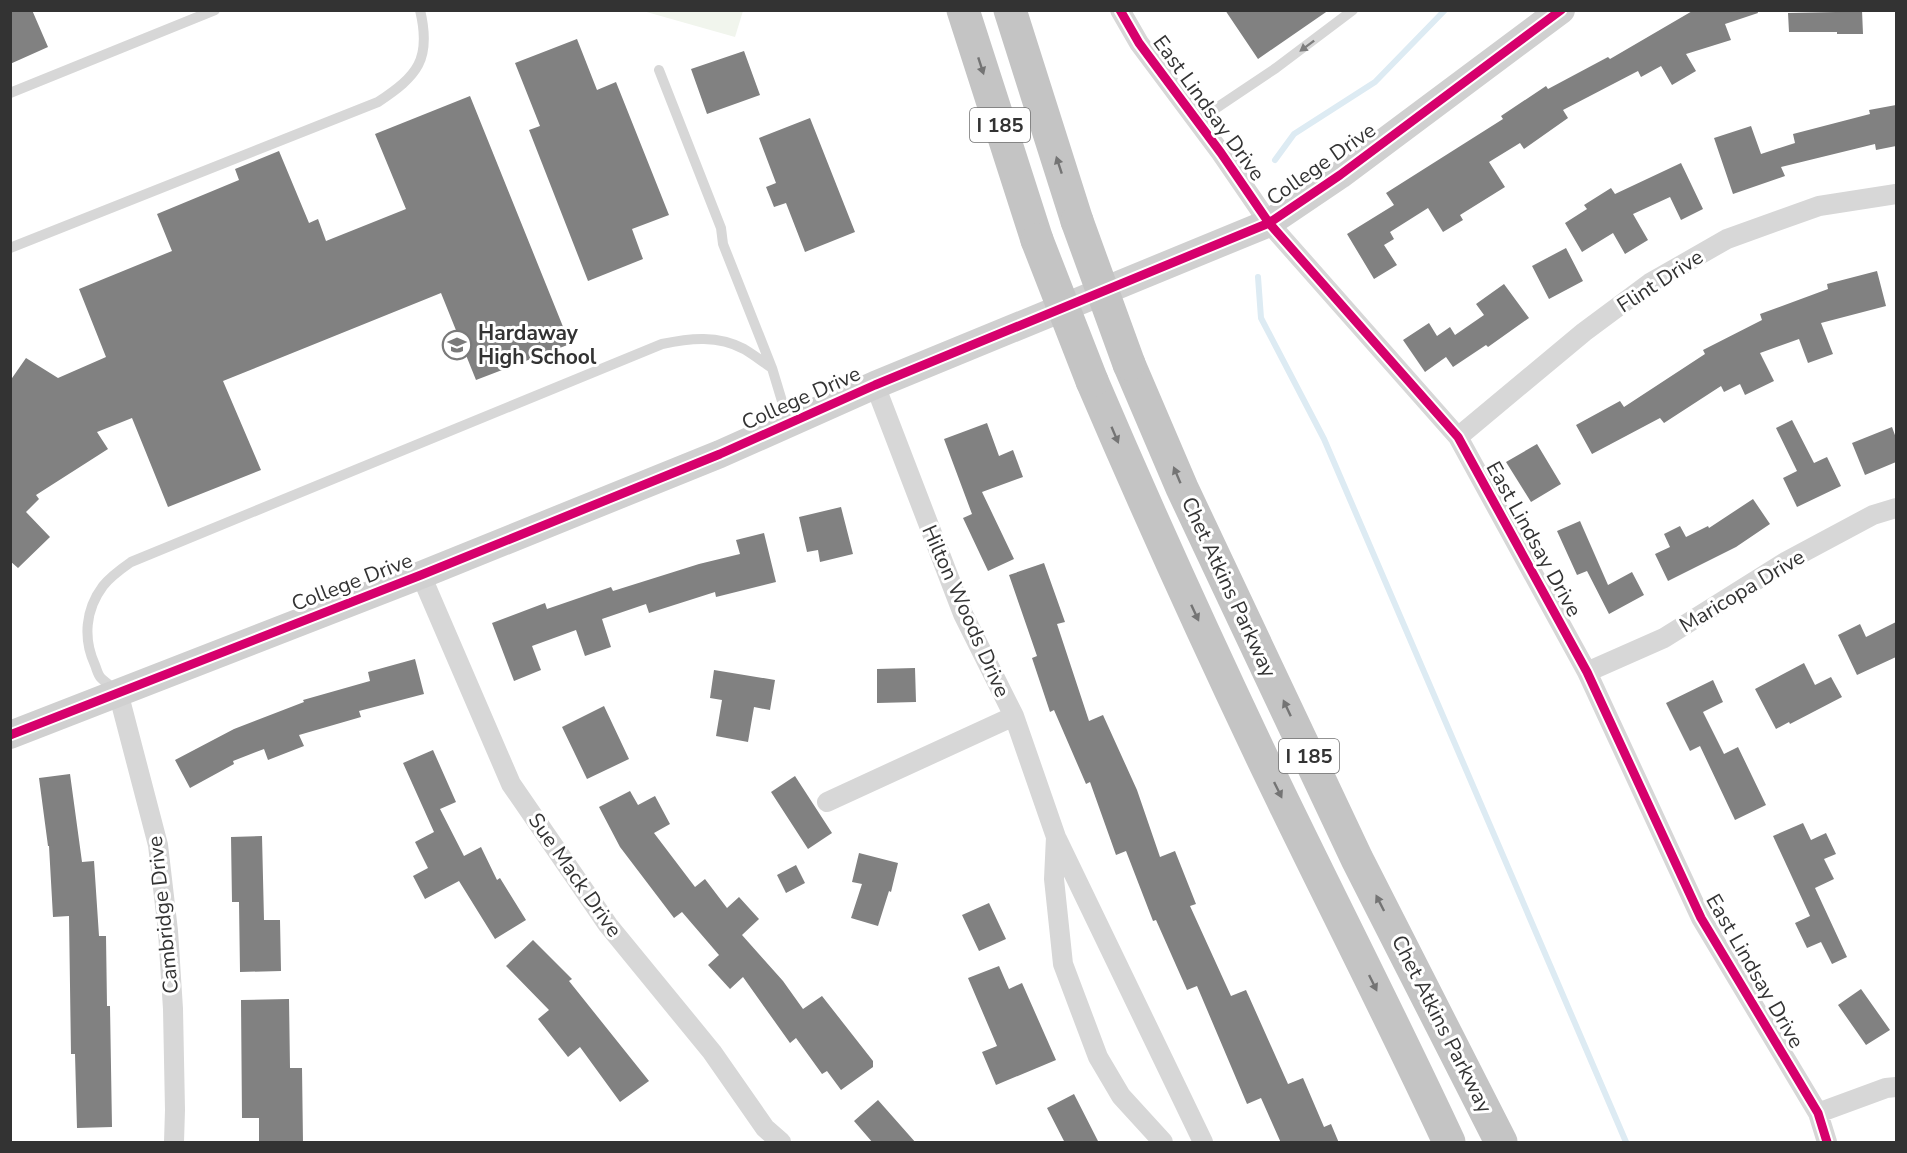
<svg xmlns="http://www.w3.org/2000/svg" width="1907" height="1153" font-family="'Nunito Sans',sans-serif">
  <style>
    .green { fill: #f1f5ed }
    .lines { fill: none; stroke-linecap: round; stroke-linejoin: round }
    .stream { stroke: #ddebf3; stroke-width: 6 }
    .building { fill: #818181 }
    .lane { stroke: #d7d7d7; stroke-width: 10 }
    .street { stroke: #d7d7d7; stroke-width: 20 }
    .secondary { stroke: #d0d0d0; stroke-width: 28 }
    .highway { stroke: #c4c4c4; stroke-width: 33 }
    .highway-bridge { stroke: #c4c4c4; stroke-width: 33 }
    .cycleway-casing { stroke: #fff; stroke-width: 13 }
    .cycleway { stroke: #d6006c; stroke-width: 9 }
    .oneway { fill: #7d7d7d }
    .oneway2 { fill: #747474 }
    .labels { text-anchor: middle; stroke-width: 6; stroke-linejoin: round; paint-order: stroke }
    .shield { fill: #fff; stroke: #707070; stroke-width: 1.5 }
    .shield-label { font-size: 20px; font-weight: bold; fill: #333 }
    .street-label { font-size: 21px; fill: #333; stroke: #fff }
    .poi-label { font-size: 21px; font-weight: bold; fill: #333; stroke: #fff; text-anchor: start }
  </style>
  <rect width="100%" height="100%" fill="#fff"/>
  <!-- green -->
  <path class="green" d="M643,11h100l-8,26z"/>
  <g class="lines">
    <!-- stream -->
    <path class="stream" d="M1275,160l19,-26 81,-52 70,-72
      M1258,277l3,41 63,121 302,703"/>
  </g>
  <!-- building -->
  <path class="building" d="M10,10h22l16,37 -38,17z
    M1225,10h104l-71,49z
    M1694,10h63l1,3 -33,11 6,16 -45,14 10,17 -24,14 -11,-19 -20,11 -3,-6 -75,39 5,8 -44,31 -4,-6 -31,19 16,25 -45,28 3,5 -20,12 -15,-24 -38,24 4,7 -10,6 13,20 -23,14 -27,-45 47,-29 -8,-12 117,-74 -2,-3 45,-30 2,3 60,-32 2,2z
    M1836,10h26l1,24h-26v-2h-48l-1,-19 48,-1z
    M577,39l20,51 19,-8 53,133 -37,14 11,30 -55,22 -59,-151 11,-4 -25,-63z
    M744,51l16,44 -53,19 -16,-45z
    M470,96l100,248 -94,36 -35,-87 -218,88 38,89 -93,37 -36,-89 -35,14 11,17 -72,46 3,4 -13,13 24,25 -32,31 -8,-7v-180l16,-23 32,20 48,-21 -27,-68 93,-38 -15,-37 82,-34 -4,-11 44,-18 30,72 9,-4 8,22 80,-32 -31,-75z
    M1896,105v41l-20,4 -1,-6 -94,23 4,9 -52,18 -19,-56 37,-12 10,28 34,-11 -2,-9 77,-20 -1,-4z
    M810,118l45,114 -50,20 -19,-49 -12,4 -8,-20 10,-4 -17,-45z
    M1681,163l22,46 -22,11 -11,-23 -37,17 15,26 -23,14 -12,-21 -31,19 -17,-29 22,-14 -3,-4 27,-17 4,6z
    M1566,248l17,33 -34,18 -17,-33z
    M1877,271l9,35 -65,17 12,31 -25,9 -9,-24 -39,14 14,28 -29,14 -5,-11 -16,8 -3,-6 -57,37 -4,-5 -68,36 -16,-29 44,-24 4,6 81,-53 -2,-4 59,-30 -2,-6 68,-25 -1,-5z
    M1504,284l25,34 -41,29 -2,-2 -33,22 -7,-10 -21,15 -22,-32 26,-17 8,13 13,-9 5,8 29,-20 -8,-11z
    M1792,420l22,43 13,-6 14,29 -44,21 -14,-29 14,-7 -21,-43z
    M987,423l12,33 14,-6 10,27 -41,15 32,67 -26,12 -25,-53 9,-4 -28,-75z
    M1892,427l4,11v24l-31,13 -13,-32z
    M1537,444l24,40 -30,18 -25,-40z
    M1753,499l17,25 -34,23 -68,34 -13,-27 15,-7 -6,-13 16,-8 6,11 22,-11 1,2z
    M841,507l12,47 -33,8 -2,-12 -11,2 -8,-35z
    M1580,521l28,64 24,-13 12,23 -35,19 -22,-43 -10,4 -20,-44z
    M764,533l12,49 -60,15 -1,-5 -66,21 -3,-9 -44,15 9,28 -26,9 -9,-26 -44,16 9,24 -27,11 -22,-58 53,-20 2,6 64,-22 2,4 86,-27 41,-10 -4,-14z
    M1044,563l21,59 -8,2 32,97 14,-6 34,75 23,67 15,-6 21,53 -6,2 41,90 15,-6 42,94 15,-6 21,49 7,-3 8,19h-58l-20,-45 -14,6 -50,-118 -10,4 -31,-70 -3,1 -27,-70 -10,4 -26,-73 -4,2 -32,-74 -4,2 -18,-54 5,-2 -28,-81z
    M1896,622v35l-39,18 -19,-40 22,-11 6,13z
    M415,659l9,35 -65,17 2,6 -62,18 5,11 -36,14 -4,-11 -31,12 1,3 -44,24 -15,-28 59,-31 70,-27 -1,-2 67,-19 -2,-9z
    M1804,663l11,22 16,-8 11,20 -52,27 -1,-2 -13,7 -21,-40z
    M915,668l1,34 -39,1v-34z
    M714,670l61,10 -5,30 -16,-3 -6,35 -32,-6 6,-36 -12,-2z
    M1713,680l10,22 -20,10 21,42 14,-7 28,58 -31,15 -35,-74 -10,5 -24,-48z
    M604,706l25,53 -42,20 -25,-52z
    M433,750l23,52 -16,7 24,47 17,-9 16,33 3,-2 26,42 -31,19 -36,-58 -34,18 -12,-23 15,-8 -13,-26 19,-10 -31,-69z
    M70,774l12,88 12,-1 5,75h7l1,70h3l2,121 -35,1 -2,-74h-4l-2,-138 -16,1 -4,-71h-1l-9,-68z
    M795,776l37,57 -24,16 -37,-57z
    M630,791l8,14 17,-9 15,28 -16,9 41,54 10,-8 22,29 12,-11 20,22 -17,16 41,46 20,28 19,-13 51,65v6l-32,23 -14,-19 -5,3 -26,-36 -6,5 -47,-66 -13,12 -22,-24 11,-10 -37,-43 -8,6 -54,-71 -21,-40z
    M1803,823l8,17 15,-7 10,21 -12,5 10,20 -19,9 32,69 -15,7 -11,-22 -14,6 -12,-25 15,-7 -37,-80z
    M262,836l2,84h16l1,51 -41,1 -1,-70h-7l-1,-65z
    M859,853l39,10 -7,29 -2,-1 -11,35 -27,-8 11,-34 -10,-2z
    M796,865l9,18 -19,10 -9,-18z
    M989,903l17,36 -27,12 -17,-36z
    M533,940l39,39 -3,2 80,100 -29,21 -40,-55 -12,10 -30,-38 11,-9 -43,-44z
    M999,966l10,23 13,-6 34,77 -60,25 -14,-33 15,-6 -29,-68z
    M1861,989l29,41 -24,15 -28,-40z
    M289,999l1,69h12l1,75h-44v-25h-17l-1,-118z
    M1074,1094l25,49h-34l-18,-35z
    M878,1100l38,43h-43l-19,-22z"/>
  <g class="lines">
    <!-- lane -->
    <path class="lane" d="M659,70l62,158 2,16 49,124 16,53
      M10,93l205,-83
      M1197,121l79,-53 77,-58
      M10,248l368,-146c39,-26 54,-42 42,-92
      M115,690c-4,-4 -10,-8 -14,-12 -3,-3 -4,-8 -6,-13 -12,-26 -10,-55 8,-79 7,-9 18,-17 28,-24l531,-218c28,-6 56,-9 82,5 10,6 19,13 28,19"/>
    <!-- street -->
    <path class="street" d="M1120,10l19,33 82,110 48,70 189,214 129,235 114,246 117,195 9,29
      M875,385l88,229 51,102 42,121 -2,42 9,85 35,93 23,39 42,46
      M1458,437l126,-105 66,-49 77,-44 92,-33 77,-12
      M421,575l90,209 97,141 104,127 53,76 16,14
      M1587,672l77,-34 123,-77 86,-46 23,-7
      M118,692l40,153 10,86 5,78 2,101 -1,32
      M827,802l187,-86
      M1057,839l146,303
      M1818,1113l68,-25 10,-1"/>
    <!-- secondary -->
    <path class="secondary" d="M10,735l411,-160 299,-121 155,-69 394,-162 71,-48 221,-165"/>
    <!-- highway -->
    <path class="highway" d="M963,10l74,230
      M1010,10l67,211
      M1129,364l53,124 175,371 144,283
      M1092,381c56,131 115,261 176,389 60,125 123,247 181,372"/>
    <!-- highway-bridge -->
    <path class="highway-bridge" d="M1077,221l52,143
      M1037,240l55,141"/>
    <!-- cycleway casing -->
    <g class="cycleway-casing">
      <path id="cycleway" d="M1120,10l19,33 82,110 48,70 189,214 129,235 114,246 117,195 9,29
        M10,735l411,-160 299,-121 155,-69 394,-162 71,-48 221,-165"/>
    </g>
    <!-- cycleway -->
    <use href="#cycleway" class="cycleway"/>
  </g>
  <!-- one-way arrows -->
  <defs><path id="oneway-solid" d="M-6-.8H1V-3.2L6.5 0L1 3.2V.8H-6Z" transform="scale(1.5)"/></defs>
  <use class="oneway" href="#oneway-solid" transform="translate(1307 46) rotate(143)"/>
  <g class="oneway2">
    <use href="#oneway-solid" transform="translate(981 66) rotate(72)"/>
    <use href="#oneway-solid" transform="translate(1059 165) rotate(-108)"/>
    <use href="#oneway-solid" transform="translate(1115 435) rotate(67)"/>
    <use href="#oneway-solid" transform="translate(1177 475) rotate(-113)"/>
    <use href="#oneway-solid" transform="translate(1195 613) rotate(65)"/>
    <use href="#oneway-solid" transform="translate(1287 708) rotate(-115)"/>
    <use href="#oneway-solid" transform="translate(1278 790) rotate(64)"/>
    <use href="#oneway-solid" transform="translate(1380 903) rotate(-117)"/>
    <use href="#oneway-solid" transform="translate(1373 983) rotate(64)"/>
  </g>
  <!-- icons -->
  <defs>
    <g id="school-ring" transform="scale(1.5)"><circle r="9.5" fill="#fff" stroke="#7a7a7a" stroke-width="1.5"/><path d="M0-5L7-2L0 1L-7-2ZM-4 1L0 2.5L4 1V4Q0 6-4 4Z" fill="#7a7a7a"/></g>
  </defs>
  <g fill-rule="evenodd">
    <use href="#school-ring" x="457" y="345"/>
  </g>
  <g class="labels">
    <!-- shield labels -->
    <g class="shield">
      <rect x="970" y="108" width="60" height="34" rx="4.5"/>
      <rect x="1279" y="739" width="60" height="34" rx="4.5"/>
    </g>
    <g class="shield-label">
      <text x="1000" y="132">I 185</text>
      <text x="1309" y="763">I 185</text>
    </g>
    <!-- street labels -->
    <g class="street-label">
      <text transform="translate(1209 108) rotate(54)" y="7">East Lindsay Drive</text>
      <text transform="translate(1321 164) rotate(-35)" y="7">College Drive</text>
      <text transform="translate(1660 281) rotate(-33)" y="7">Flint Drive</text>
      <text transform="translate(801 398) rotate(-24)" y="7">College Drive</text>
      <text transform="translate(1534 539) rotate(61)" y="7">East Lindsay Drive</text>
      <text transform="translate(352 582) rotate(-21)" y="7">College Drive</text>
      <text transform="translate(1229 587) rotate(65)" y="7">Chet Atkins Parkway</text>
      <text transform="translate(1742 591) rotate(-31)" y="7">Maricopa Drive</text>
      <text transform="translate(966 611) rotate(66)" y="7">Hilton Woods Drive</text>
      <text transform="translate(575 875) rotate(55)" y="7">Sue Mack Drive</text>
      <text transform="translate(163 915) rotate(-96)" y="7">Cambridge Drive</text>
      <text transform="translate(1755 971) rotate(60)" y="7">East Lindsay Drive</text>
      <text transform="translate(1442 1024) rotate(63)" y="7">Chet Atkins Parkway</text>
    </g>
    <!-- poi labels -->
    <g class="poi-label">
      <text x="478" y="340">Hardaway<tspan x="478" dy="24">High School</tspan></text>
    </g>
  </g>
  <!-- border -->
  <rect width="1907" height="1153" fill="none" stroke="#333333" stroke-width="24"/>
</svg>
